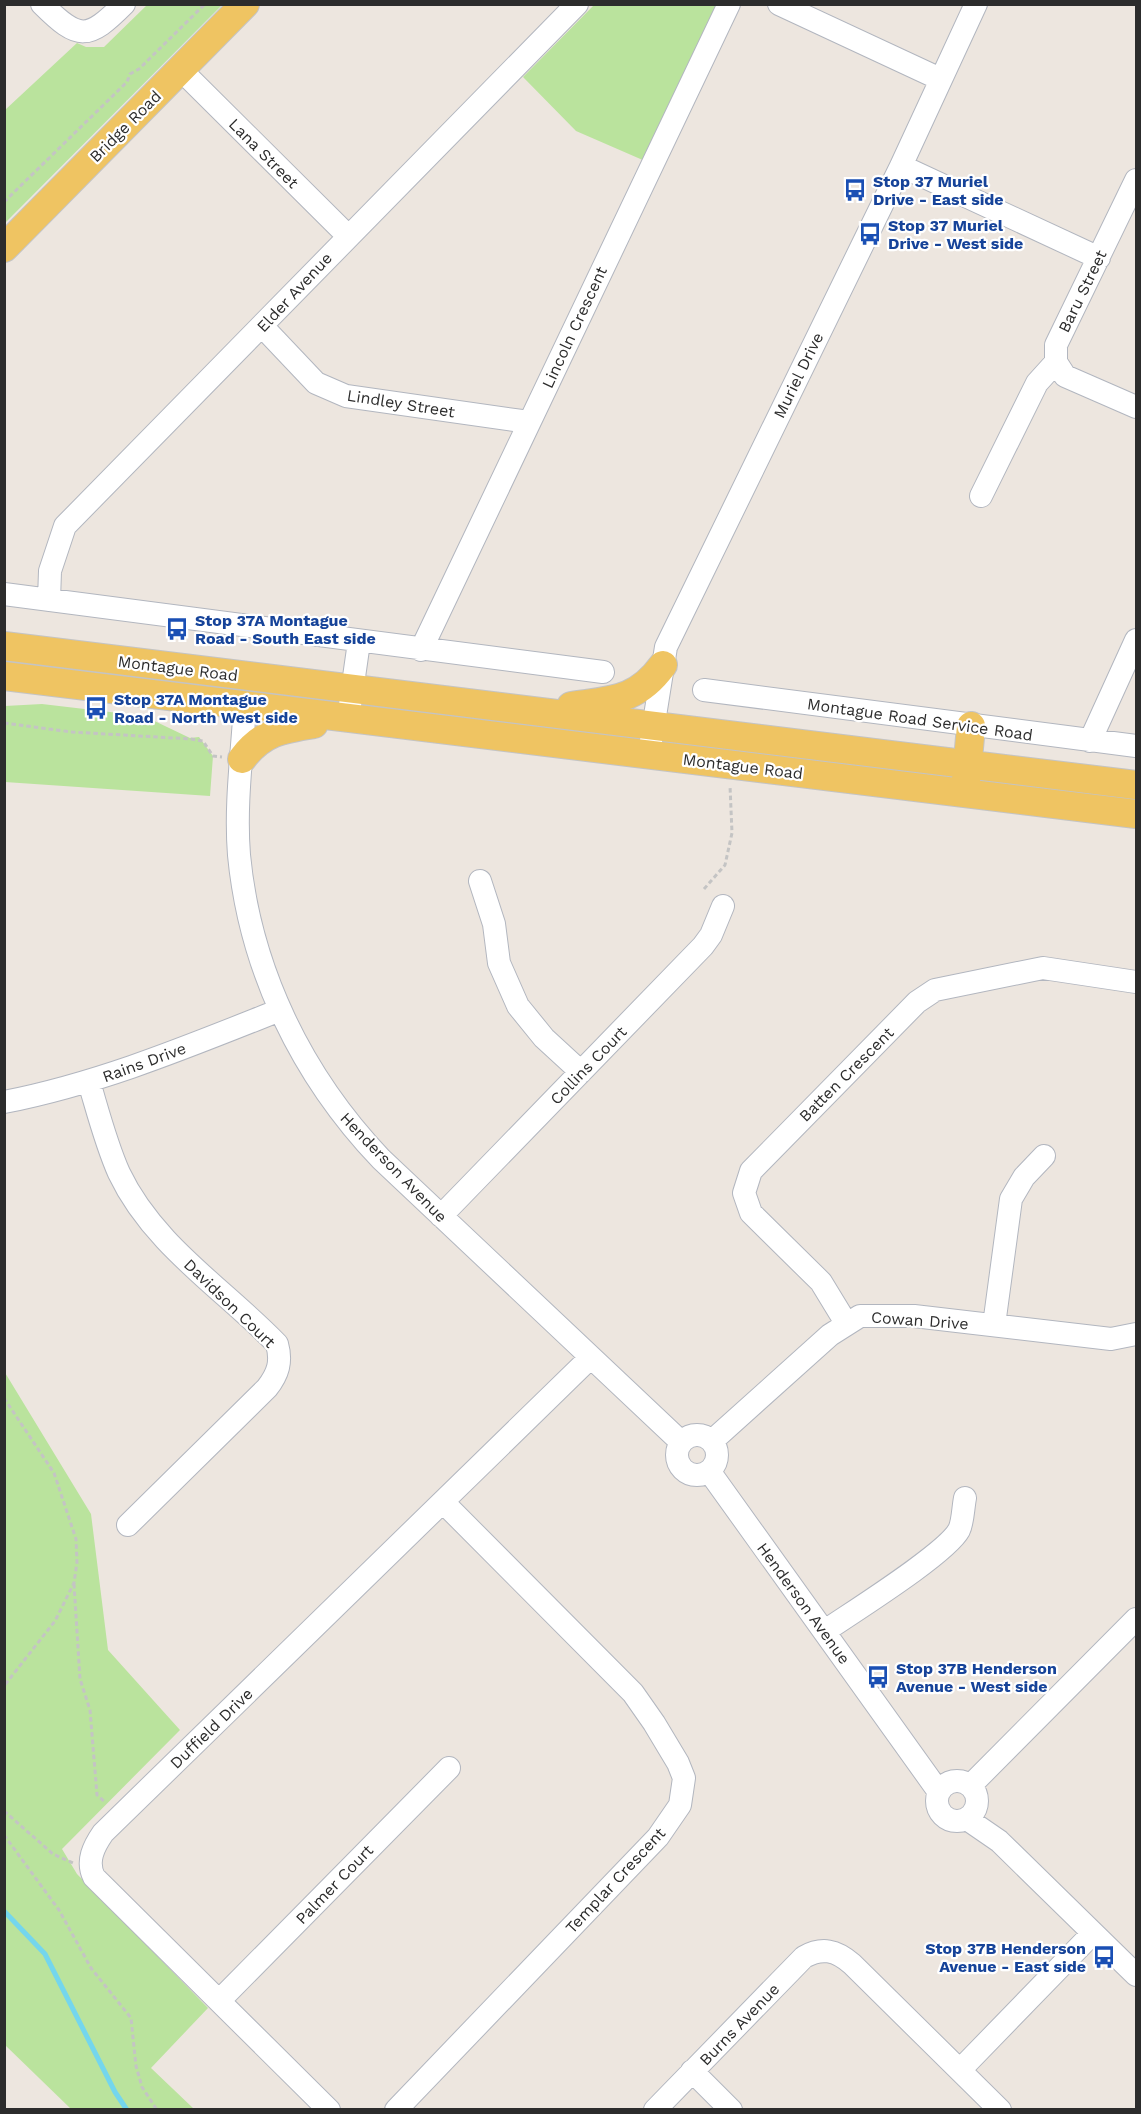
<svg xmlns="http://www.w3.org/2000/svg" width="1141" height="2114" font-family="'Work Sans',sans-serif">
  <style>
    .green { fill: #bae39d }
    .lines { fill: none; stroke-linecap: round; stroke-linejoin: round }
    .stream { stroke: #74d6ed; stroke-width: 5 }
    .minor-casing { stroke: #b2b6bf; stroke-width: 24 }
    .major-casing { stroke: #c4c4c4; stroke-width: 30 }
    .path { stroke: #c4c4c4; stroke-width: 3; stroke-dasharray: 4.5 3; stroke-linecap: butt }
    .minor { stroke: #fff; stroke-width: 22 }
    .major { stroke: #efc462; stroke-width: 28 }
    .labels { text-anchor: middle; stroke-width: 4.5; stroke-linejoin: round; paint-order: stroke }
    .street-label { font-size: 16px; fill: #2c2c2c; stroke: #fff }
    .transit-label { font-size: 16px; font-weight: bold; fill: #164399; stroke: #fff; text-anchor: start }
  </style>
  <rect width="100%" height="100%" fill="#ede6df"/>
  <!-- green -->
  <path class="green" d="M147,5h75l-217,218v-113l72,-67 9,4h18z
    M594,5h125l-74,156 -69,-30 -53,-54z
    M42,704l102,12 46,22 9,-1 14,19 -3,40 -205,-14v-76z
    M4,1371l87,143 17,136 72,80 -118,119 15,25 131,134 -57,60 43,41h-123l-66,-64z"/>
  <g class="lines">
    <!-- stream -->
    <path class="stream" d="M4,1911l41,43 70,138 12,18"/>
    <!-- minor casing -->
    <g class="minor-casing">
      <path id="minor" d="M42,4c37,37 46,36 82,0
        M779,4l161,75
        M181,70l167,166
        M901,166l198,92
        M262,326l54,57 30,13 183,26
        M1056,362l9,14 71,31
        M981,496l56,-113 19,-21v-17l80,-165
        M4,594l599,78
        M49,600l1,-29 15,-45 512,-522
        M421,650l308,-646
        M704,690l432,56
        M245,705c-3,50 -10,101 -6,150 11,115 63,221 142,304l300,283
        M350,705l9,-63
        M651,741l15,-94 235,-481 75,-162
        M1090,741l46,-101
        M480,881l14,43 5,39 19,43 26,32 37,34
        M89,1082c9,30 17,62 30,91 34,72 105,116 158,171 5,18 1,30 -10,44l-139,137
        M4,1102c97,-19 185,-56 276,-92
        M441,1216l262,-270 8,-11 12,-29
        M846,1323l-25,-41 -70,-69 -7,-20 7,-22 166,-169 18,-12 108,-22 93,14
        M994,1325l17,-126 13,-22 20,-21
        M677 1455a20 20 0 1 1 40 0a20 20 0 1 1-40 0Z
        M712,1441l118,-106 30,-19h54l197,23 25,-5
        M709,1471l230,321
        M825,1631c26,-18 121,-77 134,-101 4,-8 4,-22 6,-32
        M937 1801a20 20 0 1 1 40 0a20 20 0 1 1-40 0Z
        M971,1785l165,-166
        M967,1819l32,22 137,134
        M219,2001l230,-233
        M960,2070l133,-137
        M692,2071l39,39
        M329,2110l-235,-233c-8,-16 0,-31 9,-44l487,-475
        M396,2110l262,-273 22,-32 4,-27 -6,-15 -24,-40 -21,-30 -190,-191
        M655,2110l149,-153c18,-10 32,-7 48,7l148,146"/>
    </g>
    <!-- major casing -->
    <g class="major-casing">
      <path id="major" d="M4,248l241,-244
        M4,646l1132,139
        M4,676l1132,138
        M571,706c41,-6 66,-5 92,-41
        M242,759c20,-27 40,-30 72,-35
        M966,782l5,-56"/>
    </g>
    <!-- path -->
    <path class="path" d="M4,202l123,-120 3,-8 9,-5 66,-65
      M4,723l68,9 119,7 12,2 10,15 9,1
      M704,889l21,-24 7,-32 -2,-47
      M4,1398l50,75 22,66 1,23 -3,21 -19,38 -51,65
      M74,1584l6,95 10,31 7,85 9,8
      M4,1811l49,43 20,9
      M4,1835l55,75 32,58 40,50 5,48 6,21 15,23"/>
    <!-- minor -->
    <use href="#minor" class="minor"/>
    <!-- major -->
    <use href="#major" class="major"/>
  </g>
  <!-- icons -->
  <defs>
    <g id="bus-bare" transform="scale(1.8)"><path d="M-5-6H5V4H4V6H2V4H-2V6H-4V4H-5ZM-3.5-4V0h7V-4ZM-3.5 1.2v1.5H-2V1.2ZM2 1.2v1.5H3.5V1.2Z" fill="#1a4fb4" stroke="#fff" stroke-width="2.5" paint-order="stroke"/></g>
  </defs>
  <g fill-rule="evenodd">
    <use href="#bus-bare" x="855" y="190"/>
    <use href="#bus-bare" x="870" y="234"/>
    <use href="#bus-bare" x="177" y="629"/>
    <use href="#bus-bare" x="96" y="708"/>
    <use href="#bus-bare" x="878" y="1677"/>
    <use href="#bus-bare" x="1104" y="1957"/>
  </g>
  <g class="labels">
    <!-- street labels -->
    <g class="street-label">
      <text transform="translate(125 126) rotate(-45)" y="6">Bridge Road</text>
      <text transform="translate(264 153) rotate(45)" y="6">Lana Street</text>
      <text transform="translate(1082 291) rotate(-64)" y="6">Baru Street</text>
      <text transform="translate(294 292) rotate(-47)" y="6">Elder Avenue</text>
      <text transform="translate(574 327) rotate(-65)" y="6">Lincoln Crescent</text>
      <text transform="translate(798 375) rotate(-64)" y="6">Muriel Drive</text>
      <text transform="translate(401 403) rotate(9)" y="6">Lindley Street</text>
      <text transform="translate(178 668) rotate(7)" y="6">Montague Road</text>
      <text transform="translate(920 719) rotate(8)" y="6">Montague Road Service Road</text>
      <text transform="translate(743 766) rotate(7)" y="6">Montague Road</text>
      <text transform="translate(144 1062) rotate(-20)" y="6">Rains Drive</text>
      <text transform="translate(588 1065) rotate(-46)" y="6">Collins Court</text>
      <text transform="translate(846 1074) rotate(-45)" y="6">Batten Crescent</text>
      <text transform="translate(394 1167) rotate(46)" y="6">Henderson Avenue</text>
      <text transform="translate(230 1303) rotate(44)" y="6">Davidson Court</text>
      <text transform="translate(920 1320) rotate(4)" y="6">Cowan Drive</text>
      <text transform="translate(804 1603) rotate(54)" y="6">Henderson Avenue</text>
      <text transform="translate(211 1728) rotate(-44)" y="6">Duffield Drive</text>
      <text transform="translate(615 1880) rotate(-47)" y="6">Templar Crescent</text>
      <text transform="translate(334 1884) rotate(-46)" y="6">Palmer Court</text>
      <text transform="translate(739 2024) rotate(-46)" y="6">Burns Avenue</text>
    </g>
    <!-- transit labels -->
    <g class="transit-label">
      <text x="873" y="187">Stop 37 Muriel<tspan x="873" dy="18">Drive - East side</tspan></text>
      <text x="888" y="231">Stop 37 Muriel<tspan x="888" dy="18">Drive - West side</tspan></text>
      <text x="195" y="626">Stop 37A Montague<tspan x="195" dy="18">Road - South East side</tspan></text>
      <text x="114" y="705">Stop 37A Montague<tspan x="114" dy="18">Road - North West side</tspan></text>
      <text x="896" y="1674">Stop 37B Henderson<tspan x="896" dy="18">Avenue - West side</tspan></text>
      <text x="1086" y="1954" text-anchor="end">Stop 37B Henderson<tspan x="1086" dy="18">Avenue - East side</tspan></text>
    </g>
  </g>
  <!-- border -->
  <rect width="1141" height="2114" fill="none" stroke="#2c2c2c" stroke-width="12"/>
</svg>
